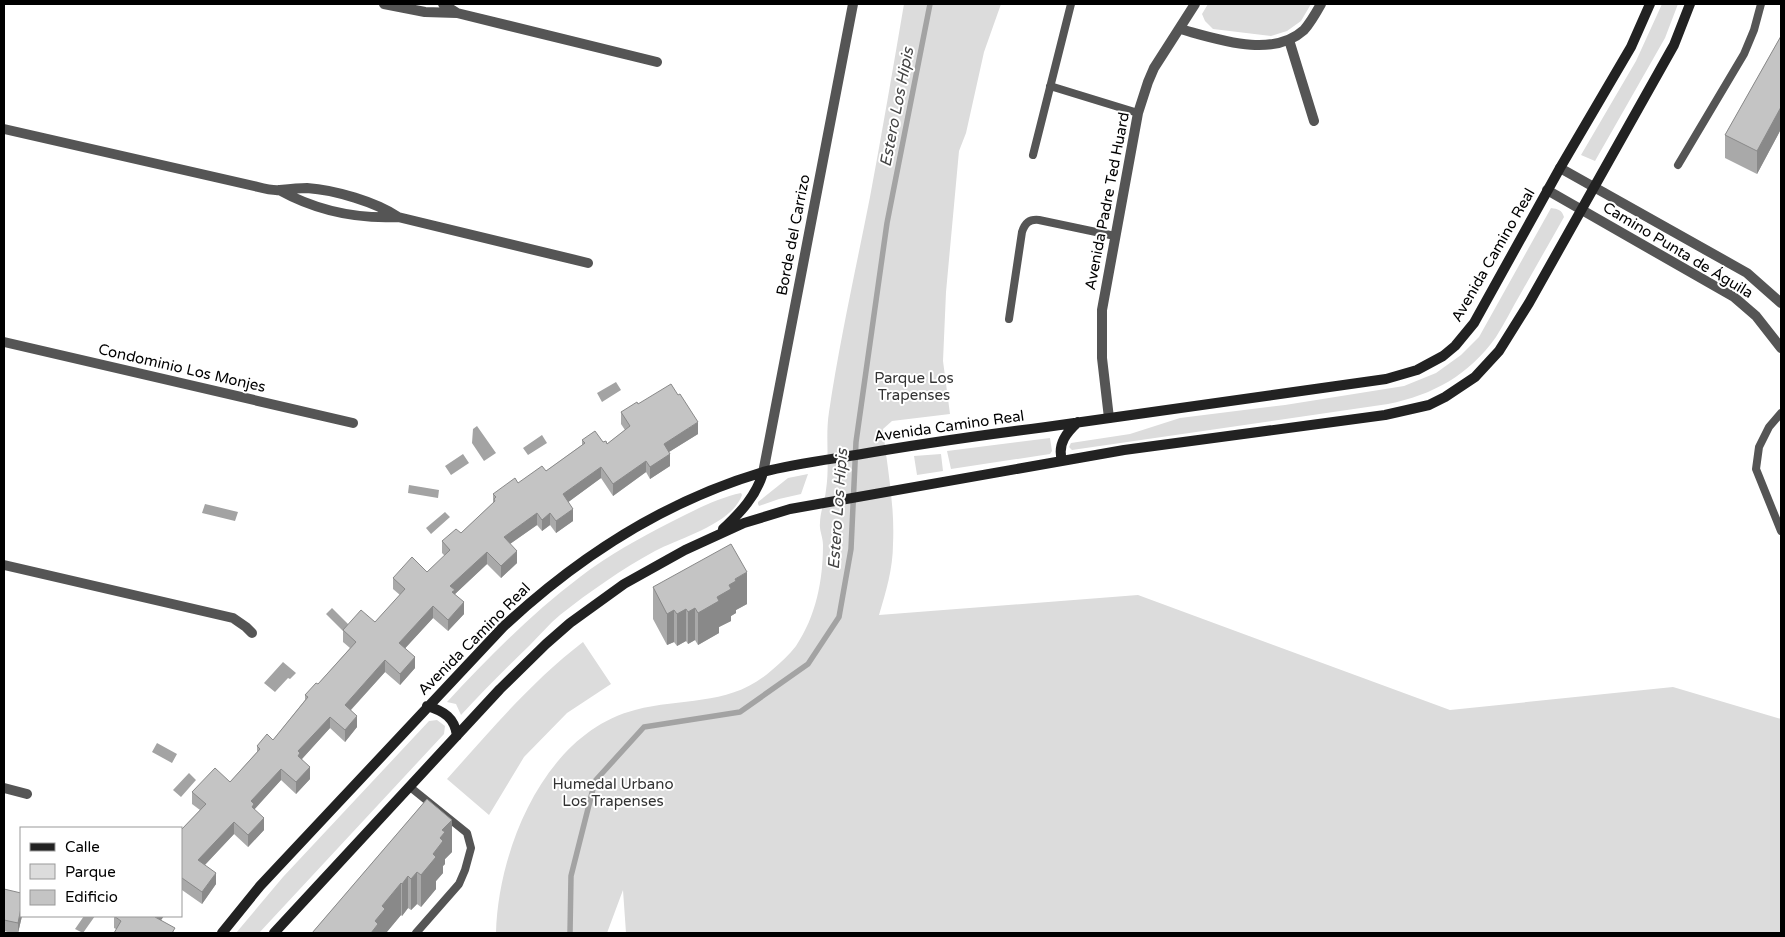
<svg xmlns="http://www.w3.org/2000/svg" width="1785" height="937" font-family="'Varela Round',sans-serif">
  <style>
    .green { fill: #dcdcdc }
    .water { fill: #a3a3a3 }
    .lines { fill: none; stroke-linecap: round; stroke-linejoin: round }
    .stream { stroke: #a3a3a3; stroke-width: 5.5 }
    .lane { stroke: #555; stroke-width: 8 }
    .street { stroke: #555; stroke-width: 10 }
    .secondary { stroke: #222; stroke-width: 10 }
    .wall { fill: #a9a9a9 }
    .shaded-wall { fill: #898989 }
    .building { fill: #c4c4c4; stroke: #898989 }
    .labels { text-anchor: middle; stroke-width: 4; stroke-linejoin: round; paint-order: stroke }
    .street-label { font-size: 15px; fill: #000; stroke: #fff }
    .park-label { font-size: 15px; fill: #333; stroke: #fff }
    .water-label { font-size: 16px; font-style: italic; fill: #444; stroke: #fff }
  </style>
  <rect width="100%" height="100%" fill="#fff"/>
  <!-- green -->
  <path class="green" d="M904,4h97l-17,48 -18,81 -7,18 -13,141 -3,69 7,53 -58,7 -9,8c4,38 12,76 10,115 0,24 -7,48 -14,71l259,-20 312,115 223,-23 108,32v214h-1155l-3,-43 -16,43h-111c2,-84 49,-200 139,-223 50,-13 96,-3 137,-40 9,-8 17,-15 24,-24 20,-30 27,-65 27,-101 0,-8 -4,-15 -3,-22 0,-11 5,-22 6,-33 4,-26 -1,-53 3,-78 11,-73 27,-144 41,-215 12,-64 23,-129 34,-193z
    M1208,4h103l-10,17 -14,10 -16,5 -58,-7 -8,-8 -3,-7z
    M1662,4h16l-13,34 -70,123 -14,-6 55,-94z
    M1551,208c7,1 11,2 13,9 -14,25 -29,51 -43,76 -9,15 -16,30 -25,44 -27,38 -63,58 -108,67l-316,46 -3,-3 2,-4 59,-9 50,-16 105,-13 119,-19 32,-13 25,-18 18,-18z
    M1050,438l2,13 -2,3 -99,15 -4,-18z
    M941,454l2,17 -26,4 -3,-19z
    M808,474l-7,20 -22,5 -20,7 -1,-2v-2l30,-24z
    M741,493l1,2c-10,29 -62,43 -87,56 -33,18 -66,41 -95,64 -11,9 -20,20 -30,30 -24,23 -47,46 -69,70l-5,-11 -9,-2c42,-45 84,-88 133,-125 28,-22 60,-39 91,-55 22,-11 46,-24 70,-29z
    M583,642l28,42 -44,29 -43,44 -35,58 -42,-36c43,-48 85,-98 136,-137z
    M437,720l8,6 -1,8 -185,199h-23l47,-56 146,-156z"/>
  <!-- water -->
  <path class="water" d="M616,382l5,8 -19,12 -5,-9z
    M477,426l19,27 -12,8 -12,-18 1,-14z
    M542,435l5,8 -19,12 -5,-7z
    M463,454l6,9 -18,12 -6,-9z
    M409,485l30,5 -1,8 -30,-5z
    M205,504l33,8 -3,9 -33,-8z
    M445,512l5,5 -19,17 -5,-6z
    M332,608l18,18 -6,6 -18,-18z
    M283,662l13,11 -6,6 -2,-1 -13,14 -11,-9z
    M157,743l20,11 -5,9 -20,-11z
    M189,773l7,7 -15,17 -8,-7z
    M84,916h11l-12,17 -8,-4z"/>
  <g class="lines">
    <!-- stream -->
    <path class="stream" d="M570,933l1,-57 24,-95 49,-54 96,-15 68,-48 31,-47 12,-68 5,-107 31,-219 43,-219"/>
    <!-- lane -->
    <path class="lane" d="M1050,86l88,27
      M1033,155l38,-151
      M1678,165l66,-111 10,-24 7,-26
      M1009,319l13,-87c3,-9 7,-13 17,-12l76,16
      M1781,413l-12,14 -10,20 -3,22 25,62
      M410,787l57,46 4,15 -6,22 -6,14 -43,49"/>
    <!-- street -->
    <path class="street" d="M384,4l41,8 32,1 200,49
      M443,4l14,9
      M1180,29c37,10 92,30 124,1 7,-8 12,-17 17,-26
      M1289,40l25,81
      M4,129l250,57c8,2 18,5 26,4 9,-1 18,-2 27,-2 28,2 69,14 91,29
      M1560,168l187,105 34,30
      M279,190c36,20 78,29 119,27l190,46
      M1547,190l187,107 22,19 25,32
      M4,342l349,81
      M1109,418l-7,-60v-48l36,-197 10,-31 6,-14 41,-64
      M763,473l90,-469
      M4,565l229,53 13,9 6,6
      M4,788l23,6"/>
    <!-- secondary -->
    <path class="secondary" d="M1062,460c-5,-16 5,-28 16,-38
      M723,529c18,-17 33,-33 40,-56
      M427,706c17,5 28,12 30,30
      M222,933l38,-47 243,-259c74,-69 162,-126 260,-155 30,-8 62,-12 93,-17 63,-11 127,-20 190,-28 113,-16 227,-32 340,-48l31,-9 26,-14 12,-10 19,-23 86,-155 71,-121 19,-43
      M274,933l226,-244 46,-45 24,-21 54,-39 61,-34 59,-27 46,-14 334,-59 261,-35 44,-10 16,-8 30,-20 24,-26 30,-48 145,-258 16,-41"/>
  </g>
  <!-- wall -->
  <path class="wall" d="M1781,36v93l-24,45 -32,-16v-23z
    M638,404l60,30 -29,18 1,14 -20,13 -4,-7 -33,24 -12,-18 -33,24 5,19 -17,12 -6,-8 -8,6 -5,-6 -27,19 7,19 -16,15 -14,-14 -32,30 9,20 -16,17 -15,-13 -28,30 10,20 -15,17 -15,-13 -34,38 6,17 -12,15 -15,-14 -28,31 8,20 -14,15 -15,-14 -27,29 10,21 -16,17 -14,-13 -29,31 11,19 -14,20 -20,-14 -1,1v-61l19,-20 -8,-6v-12l38,-10 27,-30v-6l16,-6 32,-40v-5l13,-11 32,-36 -7,-6v-12l32,-8 25,-27 -7,-6v-11l34,-6 18,-16 -3,-3v-12l19,-8 32,-30v-9l53,-23 36,-26v-5l25,4 18,-14 -4,-6v-12z
    M653,587l94,17 -11,6v3l-5,3v5l-12,6v6l-21,12 -3,-5 -7,4 -2,-3 -9,5 -3,-4 -7,3 -14,-26z
    M427,799l25,53 -7,7v5l-2,2v7l-7,8v8l-15,18 -4,-3 -6,6 -3,-2 -6,8 -1,-1 -15,18h-74z
    M4,889l18,27 -4,17h-7l-7,-2z
    M114,916l47,4 14,13 -59,-4 -2,-1z"/>
  <!-- shaded-wall -->
  <path class="shaded-wall" d="M1781,107v22l-24,45v-23z
    M698,422v12l-34,21v-11z
    M670,454v12l-20,13v-12z
    M646,461v11l-33,24v-12z
    M601,467v11l-38,28v-12z
    M573,509v12l-17,12v-12z
    M537,513v12l-33,23v-11z
    M550,513v12l-8,6v-11z
    M517,551v12l-16,15v-12z
    M487,552v12l-32,30 -3,10 -2,-18z
    M747,572v32l-11,6v3l-5,3v5l-12,6v6l-21,12v-32l19,-16 18,-18z
    M464,602v12l-16,17v-11z
    M433,606v12l-34,37v-12z
    M695,608v32l-7,4v-32z
    M686,609v32l-9,5v-32z
    M674,610v32l-7,3v-31z
    M415,657v11l-15,17v-11z
    M385,660v12l-40,44v-11z
    M357,716v11l-12,15v-12z
    M330,717v11l-30,33 -2,7v-17z
    M310,767v12l-14,15v-12z
    M281,769v11l-27,30v6l-3,-15z
    M264,818v12l-16,17v-12z
    M452,820v32l-7,7v5l-2,2v7l-7,8v8l-15,18v-32l12,-21 7,-16 2,-8z
    M234,822v12l-36,38v-12z
    M417,872v32l-6,6v-31z
    M216,873v11l-14,20v-12z
    M408,876v32l-6,8v-32z
    M182,878v12l-1,1v-12z
    M401,883v32l-15,18h-15l4,-12 7,-15z
    M21,908v8h1l-4,17v-10z
    M156,916h8l-9,13v-12z"/>
  <!-- building -->
  <path class="building" d="M1781,36v71l-24,44 -32,-16z
    M671,384l7,11 2,-1 18,28 -34,22 6,10 -20,13 -4,-6 -33,23 -12,-17 -38,27 10,15 -17,12 -6,-8 -8,7 -5,-7 -33,24 13,14 -16,15 -14,-14 -37,34 5,4 -3,2 12,10 -16,18 -15,-14 -34,37 16,14 -15,17 -15,-14 -40,45 12,11 -12,14 -15,-13 -32,34 2,2 -2,3 12,11 -14,15 -15,-13 -30,32 3,3 -2,3 12,11 -16,17 -14,-13 -36,38 18,13 -14,19 -20,-14 -1,1v-49l25,-26 -14,-12 23,-24 15,14 30,-33 -3,-3 10,-12 6,6 35,-43 -3,-2 11,-12 2,1 38,-42 -13,-12 18,-20 14,12 30,-33 -12,-11 19,-21 15,15 23,-22 -8,-9 14,-12 5,4 34,-32 -1,-2 2,-2 -3,-3 22,-16 3,5 24,-17 4,5 39,-28 -3,-3 13,-9 8,11 3,-1 1,3 23,-18 -9,-14 16,-10 1,2z
    M731,544l16,28 -12,7 1,2 -7,4 2,4 -14,8 2,4 -21,12 -3,-5 -7,4 -2,-3 -9,5 -3,-4 -7,4 -14,-27z
    M427,799l25,21 -10,10 3,2 -5,6 3,3 -10,13 3,3 -15,18 -4,-3 -6,7 -3,-3 -6,8 -1,-1 -19,23 3,3 -10,12 3,3 -7,9h-59z
    M4,889l17,4v15l-3,15 -14,-3z
    M114,916h42l-1,1 20,11 -3,5h-58l7,-12z"/>
  <g class="labels">
    <!-- street labels -->
    <g class="street-label">
      <text transform="translate(1107 201) rotate(-79)" y="5">Avenida Padre Ted Huard</text>
      <text transform="translate(793 235) rotate(-79)" y="5">Borde del Carrizo</text>
      <text transform="translate(1678 250) rotate(31)" y="5">Camino Punta de Águila</text>
      <text transform="translate(1493 255) rotate(-60)" y="5">Avenida Camino Real</text>
      <text transform="translate(182 368) rotate(13)" y="5">Condominio Los Monjes</text>
      <text transform="translate(949 426) rotate(-8)" y="5">Avenida Camino Real</text>
      <text transform="translate(474 639) rotate(-45)" y="5">Avenida Camino Real</text>
    </g>
    <!-- park labels -->
    <g class="park-label">
      <text x="914" y="383">Parque Los<tspan x="914" dy="17">Trapenses</tspan></text>
      <text x="613" y="789">Humedal Urbano<tspan x="613" dy="17">Los Trapenses</tspan></text>
    </g>
    <!-- water labels -->
    <g class="water-label">
      <text transform="translate(896 107) rotate(-79)" y="6">Estero Los Hipis</text>
      <text transform="translate(837 509) rotate(-86)" y="6">Estero Los Hipis</text>
    </g>
  </g>
  <!-- border -->
  <rect width="1785" height="937" fill="none" stroke="#000000" stroke-width="10"/>
  <!-- legend -->
  <rect x="20" y="827" width="162" height="90" fill="#ffffff" stroke="#999999"/>
  <rect x="30" y="843" width="25" height="8" fill="#222222" stroke="#999999"/>
  <text x="65" y="852" font-size="15" fill="#000000">Calle</text>
  <rect x="30" y="864" width="25" height="15" fill="#dcdcdc" stroke="#999999"/>
  <text x="65" y="877" font-size="15" fill="#000000">Parque</text>
  <rect x="30" y="890" width="25" height="15" fill="#c4c4c4" stroke="#999999"/>
  <text x="65" y="902" font-size="15" fill="#000000">Edificio</text>
</svg>
